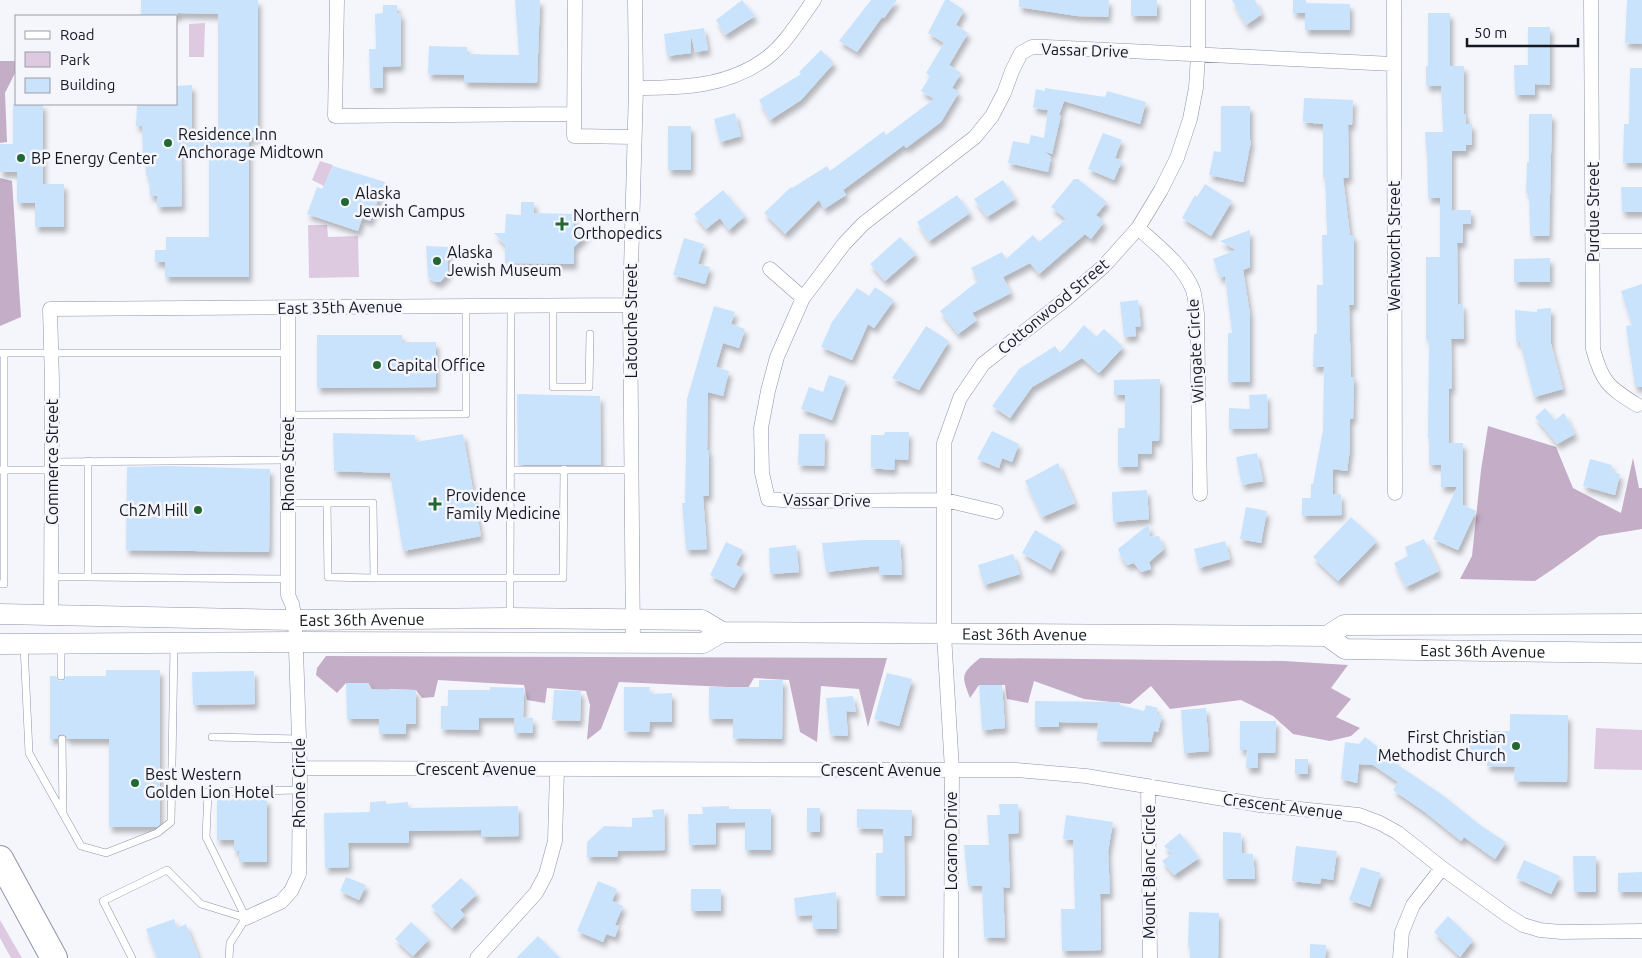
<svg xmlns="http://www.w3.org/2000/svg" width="1642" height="958" font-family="Ubuntu,sans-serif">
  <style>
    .green { fill: #decae0 }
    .forest { fill: #c4adc7 }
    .building { fill: #c9e3fd; filter: url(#shadow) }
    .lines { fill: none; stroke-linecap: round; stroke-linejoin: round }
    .lane-casing { stroke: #8d93aa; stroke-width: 8 }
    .street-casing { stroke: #8d93aa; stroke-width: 15 }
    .secondary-casing { stroke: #8d93aa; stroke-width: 21 }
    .highway-casing { stroke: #8d93aa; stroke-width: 28 }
    .lane { stroke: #fff; stroke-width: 7 }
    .street { stroke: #fff; stroke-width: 14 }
    .secondary { stroke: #fff; stroke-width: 20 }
    .highway { stroke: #fff; stroke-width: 26 }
    .poi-dot { fill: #216834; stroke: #f5f6fc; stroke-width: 2 }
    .labels { text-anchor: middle; stroke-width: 5; stroke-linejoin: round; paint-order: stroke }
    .street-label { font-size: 16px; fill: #161821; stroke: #f5f6fc }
    .poi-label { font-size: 16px; fill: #161821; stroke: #f5f6fc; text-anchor: start }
  </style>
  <defs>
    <filter id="shadow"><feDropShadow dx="3" dy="5.5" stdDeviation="2.5" flood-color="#0004"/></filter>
  </defs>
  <rect width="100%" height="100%" fill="#f5f6fc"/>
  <!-- green -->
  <path class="green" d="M205,23l-1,34h-15v-33z
    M320,161l13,4 -9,21 -12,-6z
    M308,225h19l1,12 30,-1 1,41 -50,1z
    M1596,728l46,2v40l-48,-1z
    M0,920l22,38h-11l-11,-20z"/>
  <!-- forest -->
  <path class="forest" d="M0,61h16v10l-11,22 2,49 -7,1z
    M0,178l12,3 9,136 -21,9z
    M1488,426l68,21 17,41 48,25 12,-55 6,30h3v41l-43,7 -46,33 -18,12 -75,-2 12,-23 9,-86z
    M326,656l561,2 -19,69 -9,-38 -38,-3 -4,56 -17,-10 -11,-52 -35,-2 -6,10 -129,-6 -18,47 -14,11 3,-35 -4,-14 -39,-3 -2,15 -18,-3 -3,-15 -86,-5 -4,17 -12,1 -6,-8 -27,-1 -9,12 -12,-18h-22l-9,10 -21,-18 1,-7z
    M980,658l304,3 64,4 -17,23 20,11 -15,18 24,11 -9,8 -21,5 -37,-7 -20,-18 -32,-16 -71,9 -19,-23 -21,18 -46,-5 -50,-18 -6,22 -21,-4 -2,-14h-26l-9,13c-9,-23 -9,-24 10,-40z"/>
  <!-- building -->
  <path class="building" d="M141,0h117v138h-9v139h-84v-15h-10v-12h11v-13h43v-90l-28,1 1,58 -25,1v-11h-7l-1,-17 -3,-4v-15h-3l-1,-34h-6l1,-22h39v-18l16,-1v45h26v-116l-40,-1v3h-37z
    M515,0h25l-3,83 -73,-1v-7l-36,-1 1,-28 38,1v7l52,1z
    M742,0l13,16 -30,19 -9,-15z
    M871,0h26l-13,18 -2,-1 -25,35 -18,-11z
    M945,0h4l15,10 -8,15 12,8 -19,32 12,8 -9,15 7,4 -18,30 -35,26 -2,-3 -61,45 3,5 -22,14 -5,-9 -34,34 -21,-21 27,-26 1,1 35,-22 3,5 54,-40 2,4 48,-36 -13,-8 9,-15 -4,-3 18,-30 -16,-10z
    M1019,0h90l-1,17 -31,-1 -58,-9z
    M1131,0h26v16h-26z
    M1232,0h23l7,14 -16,11z
    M1293,0h13l-1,13h-12z
    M1627,0h15v44l-17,-1z
    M1305,3l45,1v26h-45z
    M383,5h14v8h4v53l-18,1v21h-13l-1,-39h7l-1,-35 8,-1z
    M1428,13h22v53h14v48h2v10h6v21h-6v6h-14v59h19v14h-8v19h-6l1,61h5l1,35h-13l1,49 -3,1v54h14v62l13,6 -18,39 -25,-11 24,-52h-16v-22h-12v-27h-1l1,-98h-3v-83h14v-59h-12l-1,-47h-1l-1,-19h18l-2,-46h-15v-20h2z
    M1528,27h22v58l-15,-1v11h-20l-1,-30h14z
    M704,28l4,22 -13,2 -4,-17v18l-24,3 -3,-22z
    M821,50l13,13 -33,37 -31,20 -11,-20 42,-26 -2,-2z
    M1630,68h12v95h-19l1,-39h5z
    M1045,88l60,9 2,-6 39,11 -6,22 -76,-23 -5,14h2l-9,39 -8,-3 7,6 -3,15 -40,-9 5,-22 16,3 2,-9 13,3 4,-28 -15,-2 3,-19 9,2z
    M1304,98l49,2 -1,25 -4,-1 1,54h-6l7,57h4v70h-5l2,72h3l-1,42h-3v30l-3,22 -14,-2v25h8l1,21 -40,1v-18h9v-14h2l10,-54 1,-63h-11l1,-33h3v-49h6l-1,-50h5l-2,-58h-2v-53l-20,-2z
    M13,104h30v80h21v43h-29v-24h-18v-31h-17v-28h13z
    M1221,106h29v34l1,1 -8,41 -34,-7 5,-24 7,1z
    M735,113l6,23 -21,6 -6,-23z
    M1529,114h23l-3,122h-19l-1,-43h-3l1,-31h2z
    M668,126h23v44h-23z
    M1103,133l19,7 -7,18 7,3 -8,19 -26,-11z
    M333,166l52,16 -15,39 -8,-3 -4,13 -51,-17 10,-27 5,2z
    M1074,179h4l29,23 -11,13 8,7 -13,17 -6,-5 -46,40 -9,-11 -27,14 8,16 -39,20 5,7 -19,14 -18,-23 38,-30 -7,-13 31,-16 4,7 27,-24 6,7 27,-23 -15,-12z
    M1003,180l12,19 -28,18 -13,-18z
    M1205,184l27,17 -21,35 -29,-18 13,-23 2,2z
    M1621,187h21v25h-20z
    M723,190l22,26 -16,14 -9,-12 -14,11 -12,-15z
    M957,195l13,18 -41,28 -12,-19z
    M521,202h13v11l40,1v19h14l-14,14v17l-69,-1v-18l-11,-12h11l1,-19 15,1z
    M1250,230v37l-7,3 7,44v68h-22v-49h4l-7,-57 -5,2 -7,-19 23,-9 -16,-9z
    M900,237l16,17 -31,27 -15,-17z
    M684,238l20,6 -6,20 12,3 -5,17 -32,-9z
    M426,246l22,1v27l-8,8h-5l-7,-5z
    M1550,258v24h-36v-23z
    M1642,284v103h-7l-9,-61 6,-1 -11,-34z
    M875,287l19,13 -20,28 -6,-4 -16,36 -31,-13 11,-25 25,-34 12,8z
    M1138,300l3,26 -6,1 1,9 -12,1 -4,-35z
    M714,306l21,6 -4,12 14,5 -6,19 -16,-5 -7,24 13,4 -6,25 -15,-4 -1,58h2v46h-6l4,53 -21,1 -4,-47h3l2,-104z
    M1551,308v36l12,45 -29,8 -14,-55h-4l-1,-32 22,2v-3z
    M1084,325l12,12 8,-8 19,18 -24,26 -17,-15 -50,29 -22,31 -18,-12 27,-37 36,-23 5,7z
    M926,326l23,15 -30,49 -27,-12z
    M317,335h85v7h34v45l-119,1z
    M829,375l17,6 -14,39 -31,-11 8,-22 14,5z
    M1160,379l-1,62h-7v13h-14v13h-20v-39h7v-33h-11v-15z
    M517,394l83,2 1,69h-83z
    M1267,394l1,34 -39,1v-21l21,1 -1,-14z
    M1545,408l10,12 9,-7 11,21 -18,10 -22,-27z
    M992,431l27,13 -7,18 -10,-4 -3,10 -22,-9z
    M885,432h24l-1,28 -13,-1 -1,11 -23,-2v-33h13z
    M333,433l82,2 1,7 47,-8 18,102 -78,15 -13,-78 -56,-2z
    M799,434h26l-1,32 -26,-1z
    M1257,453l6,28 -21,4 -6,-28z
    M1590,459l22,6 -1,6 9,3 -5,21 -32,-9z
    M1058,463l17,40 -33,14 -17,-36z
    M167,466l103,3 -1,83 -143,-2 1,-83z
    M1147,490l2,29 -36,3 -1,-30z
    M1246,507l21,4 -6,32 -21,-4z
    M1351,517l26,24 -39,40 -25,-24z
    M1149,524l1,13 9,-1 5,13 -15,13 2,7 -10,3 -7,-9 -7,2 -6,-8 -3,-8z
    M1035,530l27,16 -11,24 -29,-17z
    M1424,539l15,32 -33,16 -12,-24 14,-7 -3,-9z
    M863,540h37l2,35h-23v-9l-53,6 -4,-29z
    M1225,541l5,18 -31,9 -5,-19z
    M726,542l17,8 -7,15 8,5 -10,18 -24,-13z
    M796,545l3,27 -29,2 -1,-26z
    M1013,554l7,20 -36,11 -6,-20z
    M106,670h54v154l-3,3h-48v-88h-42l-1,-3 -4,-2 -3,1 -2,4h-7v-63h6l2,4 3,1 5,-5h40z
    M254,671l1,33 -62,1 -1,-33z
    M887,673l25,6 -13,47 -25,-7z
    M759,680h24l-1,59 -49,-1v-19h-24v-32h50z
    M346,683h23v6l47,1v34h-10v10h-27v-15h-32z
    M979,685h23l3,43 -23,2z
    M490,687l34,1 -1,29 10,1v15h-19v-15h-35v12l-38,-1v-23h7v-16h42z
    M624,687h26l-1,7 23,-1v29h-22l-1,10 -25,-1z
    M554,690l27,1 -1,30 -28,-1z
    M853,696l3,16 -10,-1 2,25 -18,-1 -4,-37z
    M1035,701l85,1v3l24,6 2,-6 12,3 -2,6 6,1 -4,17 -4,-1 -3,11 -54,-1 1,-18 -39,-1v5h-24z
    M1206,708l3,43 -25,2 -3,-43z
    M1510,714l58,1 -1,67 -53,-1 1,-14 -28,-1v-11l-23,-1 1,-18h27l1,-5h17z
    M1240,721h36l-1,32h-17v15h-12l1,-18h-7z
    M1365,737l31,24 -1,2 49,33 36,29 26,17 -11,17 -31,-22 -3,4 -36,-29 -32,-22 5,-8 -25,-17 -14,-1 -2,19 -16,-4 4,-37 14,2z
    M1295,759h13v15h-13z
    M217,799h50v63h-28v-11h-5v-11h-17z
    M386,801v3l22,-2v6l110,-2 1,30 -38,1v-7l-72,1v12h-61l1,24 -24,1 -1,-55 46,-1v-10z
    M999,804h19l1,29 -11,1 2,54 -7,-1 2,51 -21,-1 -2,-51h-14l-4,-41h25l-2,-30h13z
    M729,806v3h42v41h-26v-28l-29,1v21l-27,1 -1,-31h15l-1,-7z
    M807,808h13v24h-13z
    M664,809l1,41 -47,1 -1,6h-30v-15l17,-16 28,1v-9l21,-1 -1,-7z
    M857,809l55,1 -1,26h-7l1,60h-29v-43h7v-24l-26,-1z
    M1066,815l47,7 -5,30 2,42h-10l1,56 -39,1 -1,-42h14l-2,-69 -10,-1z
    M1223,832l18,1 1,20 11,1 2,25h-32z
    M1180,833l19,25 -25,17 -12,-14 10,-7 -8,-8z
    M1296,846l41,5 -4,29 -12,-2 -1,6 -28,-3z
    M1573,856h23v36h-22z
    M1524,860l36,16 -9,18 -35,-16z
    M1361,867l20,6 -11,34 -21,-7z
    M1642,872v20h-24v-19z
    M346,877l20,8 -7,15 -19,-9z
    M461,878l16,16 -17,16 5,5 -13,13 -21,-22z
    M598,881l19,8 -5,12 11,5 -8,19 4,1 -4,11 -9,-3 -3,8 -26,-11z
    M691,889h30v22h-30z
    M836,892l1,37h-24l-1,-14 -16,1 -2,-18z
    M1189,912l30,1 -1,45h-28v-11h-2z
    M1448,916l25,24 -13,17 -26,-25z
    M174,919l3,9 9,-4 13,34h-42l-11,-29z
    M411,922l18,17 -16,17 -18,-17z
    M538,936l22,22h-44z
    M1310,944l16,1 -1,13h-15z"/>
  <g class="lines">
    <!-- lane casing -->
    <g class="lane-casing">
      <path id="lane" d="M511,306l-1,272h53l1,-109
        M553,306v81h36l1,-53
        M0,353h288
        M288,415l178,-1v-108
        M52,462l236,-2
        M0,470h52
        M510,470h122
        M288,503h85l1,75h136v39
        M327,503l1,74 46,1
        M51,577h37v-116
        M88,577l200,2
        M0,584h4v-231
        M24,645l5,108 52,93 25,7 51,-20 14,-11 3,-177
        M61,646v30
        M212,737l87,2
        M62,739l1,73
        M246,918l-40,-81 2,-45 91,-2
        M132,958l-29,-57 64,-31 34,34 45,14
        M229,958l1,-15 16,-25"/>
    </g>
    <!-- street casing -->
    <g class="street-casing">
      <path id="street" d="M337,0l-2,116 239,-2
        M575,0l-1,136 60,1
        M1394,0l1,493
        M1591,0l2,349c9,33 15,38 44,56
        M636,88c46,0 93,-1 132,-31 19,-15 32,-38 46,-57
        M1138,228c20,18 45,37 55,62 2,7 3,16 4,24l3,180
        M1593,241h49
        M770,269l33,29
        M996,512l-51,-12 -148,1 -29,-2 -6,-26 -1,-45 7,-37 9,-34 26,-59 41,-54 19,-20 112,-87 17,-21 12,-23 8,-22 9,-18 11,-6h14l347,17
        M51,614l1,-233 -2,-72 580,-4
        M633,643l-3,-338 6,-217 -1,-88
        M300,768l652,2h64l70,6 174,29 99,10 21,8 18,10 44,35 65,47 16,10 17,5 21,2 81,-1
        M1148,786l2,172
        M246,918l35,-16 10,-11 8,-17 1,-106 -5,-148 -3,-16 -4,-9v-287
        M477,958l59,-65 10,-19 9,-33 2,-71
        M951,958l1,-188 -8,-136v-191l16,-45 23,-34 83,-65 38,-33 34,-38 23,-38 16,-32 13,-39 6,-31 2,-33v-55
        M1400,958l2,-26 11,-27 29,-37"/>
    </g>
    <!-- secondary casing -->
    <g class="secondary-casing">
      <g id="secondary">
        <path id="s1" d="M0,614l295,6 215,-2 192,2 20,12 605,4 17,-11 298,-1"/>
        <path id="s2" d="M1327,636l18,13 297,4"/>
        <path d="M0,644l295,-2 408,1 19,-11"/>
      </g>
    </g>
    <!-- highway casing -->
    <g class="highway-casing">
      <path id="highway" d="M0,859l54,99"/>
    </g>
    <!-- lane -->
    <use href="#lane" class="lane"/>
    <!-- street -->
    <use href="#street" class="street"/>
    <!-- secondary -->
    <use href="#secondary" class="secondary"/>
    <!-- highway -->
    <use href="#highway" class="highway"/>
  </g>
  <!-- markers -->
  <g class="poi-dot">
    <circle cx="168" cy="143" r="5"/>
    <circle cx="21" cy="158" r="5"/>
    <circle cx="345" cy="202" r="5"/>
    <path d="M559.5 216.5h5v5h5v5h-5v5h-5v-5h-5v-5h5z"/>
    <circle cx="437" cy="261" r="5"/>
    <circle cx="377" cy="365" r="5"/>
    <path d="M432.5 496.5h5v5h5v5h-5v5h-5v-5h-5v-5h5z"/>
    <circle cx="198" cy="510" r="5"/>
    <circle cx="1516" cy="746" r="5"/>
    <circle cx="135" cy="783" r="5"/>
  </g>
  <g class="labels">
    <!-- street labels -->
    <g class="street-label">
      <text transform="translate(1085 50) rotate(2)" y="6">Vassar Drive</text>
      <text transform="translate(1593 212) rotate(-90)" y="6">Purdue Street</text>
      <text transform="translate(1394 246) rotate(-90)" y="6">Wentworth Street</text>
      <text transform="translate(1053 306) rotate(-40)" y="6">Cottonwood Street</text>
      <text transform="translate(340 307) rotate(-1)" y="6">East 35th Avenue</text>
      <text transform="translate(631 321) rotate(-90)" y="6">Latouche Street</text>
      <text transform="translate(1195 351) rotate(-93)" y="6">Wingate Circle</text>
      <text transform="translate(52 462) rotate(-90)" y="6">Commerce Street</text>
      <text transform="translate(288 464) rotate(-90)" y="6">Rhone Street</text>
      <text transform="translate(827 500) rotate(1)" y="6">Vassar Drive</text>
      <text dy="6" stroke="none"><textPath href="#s1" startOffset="362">East 36th Avenue</textPath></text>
      <text dy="6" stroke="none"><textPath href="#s1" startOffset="1028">East 36th Avenue</textPath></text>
      <text dy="6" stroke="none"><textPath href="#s2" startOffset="160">East 36th Avenue</textPath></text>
      <text x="476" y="775">Crescent Avenue</text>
      <text x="881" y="776">Crescent Avenue</text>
      <text transform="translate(299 783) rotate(-90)" y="6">Rhone Circle</text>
      <text transform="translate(1283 806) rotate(7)" y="6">Crescent Avenue</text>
      <text transform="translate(951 841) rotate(-90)" y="6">Locarno Drive</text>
      <text transform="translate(1149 872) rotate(-90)" y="6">Mount Blanc Circle</text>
    </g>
    <!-- poi labels -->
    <g class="poi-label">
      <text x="178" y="140">Residence Inn<tspan x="178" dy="18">Anchorage Midtown</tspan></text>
      <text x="31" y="164">BP Energy Center</text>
      <text x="355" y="199">Alaska<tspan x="355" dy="18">Jewish Campus</tspan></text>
      <text x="573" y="221">Northern<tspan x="573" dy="18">Orthopedics</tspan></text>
      <text x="447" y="258">Alaska<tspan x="447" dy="18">Jewish Museum</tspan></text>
      <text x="387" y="371">Capital Office</text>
      <text x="446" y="501">Providence<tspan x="446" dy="18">Family Medicine</tspan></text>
      <text x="188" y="516" text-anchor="end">Ch2M Hill</text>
      <text x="1506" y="743" text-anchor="end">First Christian<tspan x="1506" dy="18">Methodist Church</tspan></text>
      <text x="145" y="780">Best Western<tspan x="145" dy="18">Golden Lion Hotel</tspan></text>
    </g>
  </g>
  <!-- legend -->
  <rect x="15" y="15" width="162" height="90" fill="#f5f6fc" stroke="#9c9da4"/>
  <rect x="25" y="31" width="25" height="8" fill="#ffffff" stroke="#9c9da4"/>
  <text x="60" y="40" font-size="15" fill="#161821">Road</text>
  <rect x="25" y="52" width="25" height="15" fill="#decae0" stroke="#9c9da4"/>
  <text x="60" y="65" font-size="15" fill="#161821">Park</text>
  <rect x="25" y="78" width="25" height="15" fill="#c9e3fd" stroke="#9c9da4"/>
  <text x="60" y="90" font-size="15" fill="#161821">Building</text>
  <!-- scale -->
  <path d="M1467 38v8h111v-8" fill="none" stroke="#161821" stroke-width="2.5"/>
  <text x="1474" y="38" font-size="15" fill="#161821" stroke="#f5f6fc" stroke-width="4" paint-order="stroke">50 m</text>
</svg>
